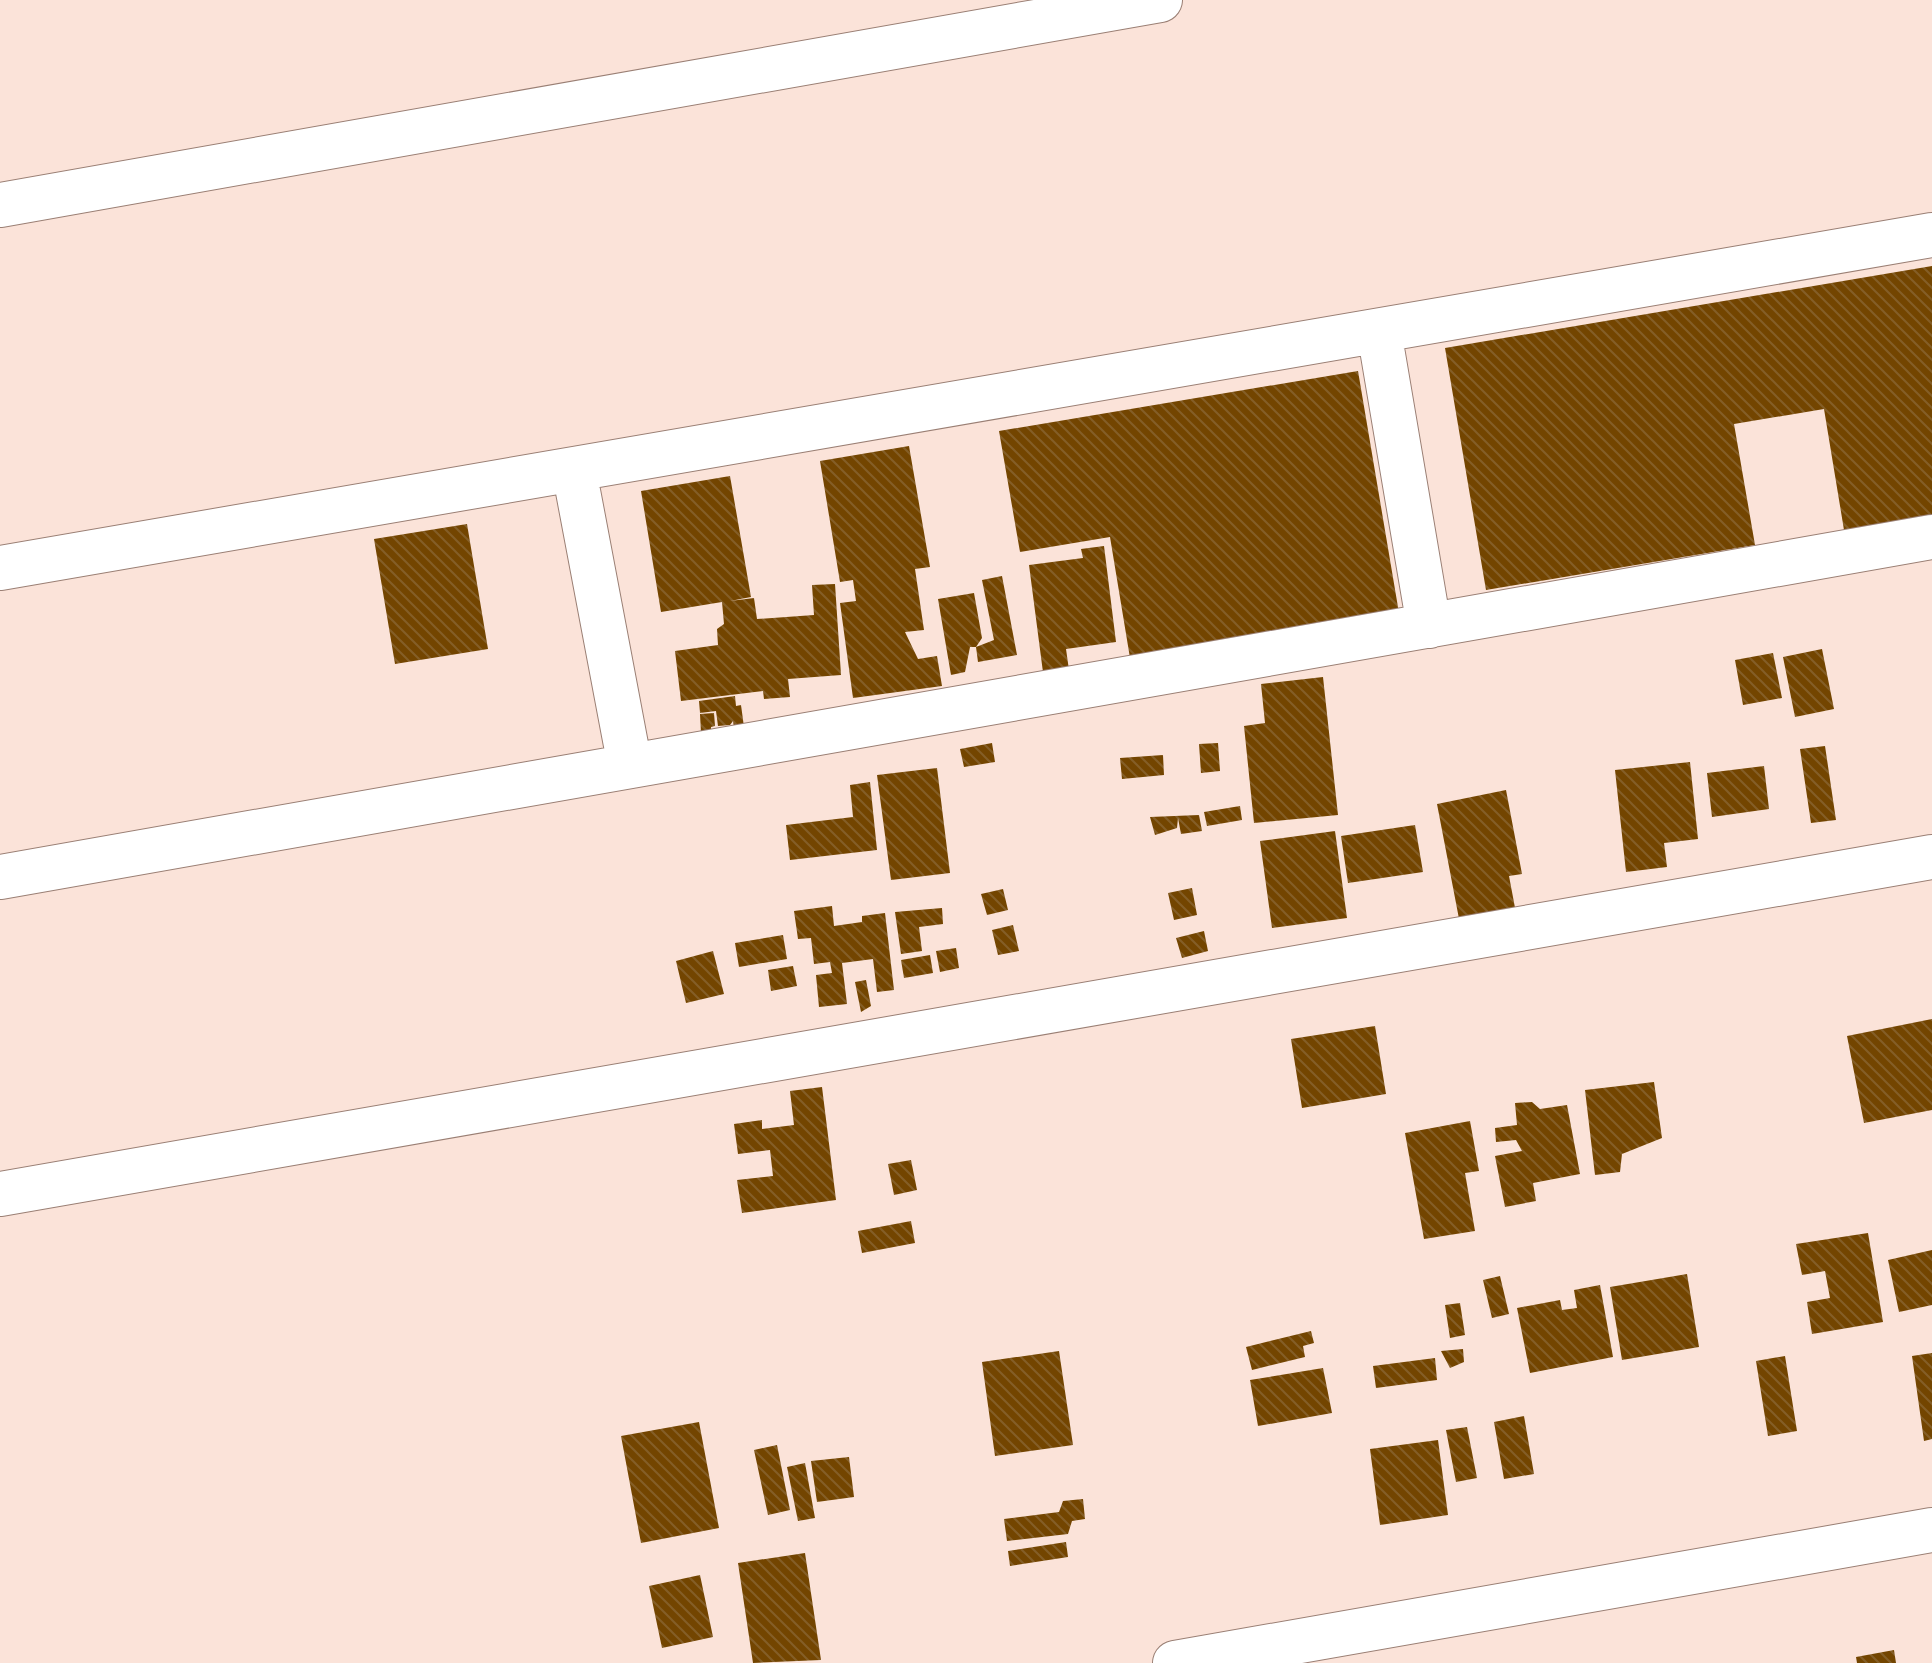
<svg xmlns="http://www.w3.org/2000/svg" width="1932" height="1663" font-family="'Fira Sans',sans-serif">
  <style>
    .building { fill: url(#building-back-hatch) }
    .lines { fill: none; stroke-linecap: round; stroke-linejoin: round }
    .street-casing { stroke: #9a7f74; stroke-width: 46 }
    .secondary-casing { stroke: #9a7f74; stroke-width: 46 }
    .street { stroke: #fff; stroke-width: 44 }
    .secondary { stroke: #fff; stroke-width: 44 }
  </style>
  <defs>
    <pattern id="building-back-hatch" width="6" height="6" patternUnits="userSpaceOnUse" patternTransform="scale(2)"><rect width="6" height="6" fill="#734500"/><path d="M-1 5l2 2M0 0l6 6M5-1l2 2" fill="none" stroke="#845e27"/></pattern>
  </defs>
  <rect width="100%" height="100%" fill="#fbe3d9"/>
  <!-- building -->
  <path class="building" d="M1932,266v249l-88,15 -20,-121 -90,15 21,121 -269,45 -41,-242z
    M1358,371l41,242 -269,45 -20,-121 -90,15 -21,-121z
    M909,446l21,121 -15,2 9,61 -19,2 13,27 19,-3 5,30 -89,12 -13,-95 16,-2 -3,-21 -13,2 -20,-121z
    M730,476l21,121 -21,4 24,-3 3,21 57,-4 -2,-30 23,-1 6,91 -53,4 2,18 -26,2 -1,-8 -82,10 -6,-50 43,-6 -1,-16 7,-5 -2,-22 -61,10 -20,-121z
    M467,524l21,125 -93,15 -21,-125z
    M1104,546l12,96 -50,7 4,28 -26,3 -15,-115 54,-7 -2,-9z
    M1002,576l15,79 -39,7 -2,-15h-6l-5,25 -14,3 -13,-76 36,-6 8,45 -6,9 18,-7 -12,-60z
    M1822,649l12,60 -39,8 -12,-60z
    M1773,653l9,45 -39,7 -8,-45z
    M1323,677l15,138 -84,8 -10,-97 21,-3 -4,-39z
    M735,696l1,10 5,-1 3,22 -10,1 -1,-7 -3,4 -12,1 -2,-15 -16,2 -1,-12z
    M714,713l1,13 -4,1v5l-10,1 -1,-19z
    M992,743l3,19 -31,5 -4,-18z
    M1218,743l2,28 -19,2 -2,-29z
    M1825,746l11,74 -25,3 -11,-74z
    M1163,755l1,20 -42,4 -2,-21z
    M1690,762l8,77 -34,4 3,24 -41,5 -11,-102z
    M1764,766l5,43 -57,8 -5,-44z
    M937,768l13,105 -59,7 -14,-105z
    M870,782l7,68 -87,10 -4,-35 67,-8 -3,-32z
    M1506,790l16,84 -13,2 7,37 -56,11 -23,-120z
    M1240,806l2,14 -35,6 -3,-14z
    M1199,815l3,16 -21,3 -3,-16 -1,10 -22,7 -5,-18z
    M1415,825l8,47 -75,11 -7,-47z
    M1335,831l12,87 -75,10 -12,-87z
    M1192,888l5,27 -23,5 -6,-27z
    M1003,889l5,21 -21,5 -6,-21z
    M832,906l2,20 28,-4v-6l23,-3 9,77 -17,2 -4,-33 -31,4 5,41 -28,3 -3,-32 16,-2 -2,-11 -16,2 -3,-26 -13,1 -4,-28z
    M942,908l1,16 -24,3 3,24 -21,3 -6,-42z
    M1013,925l6,26 -21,4 -6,-25z
    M1204,931l4,20 -26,7 -6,-20z
    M783,935l4,24 -48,8 -4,-24z
    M956,948l3,20 -19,4 -4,-21z
    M713,951l11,43 -38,9 -10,-42z
    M930,955l3,18 -29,5 -3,-18z
    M793,966l4,20 -26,5 -3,-21z
    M866,980l5,26 -10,6 -6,-30z
    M1932,1019v91l-68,13 -17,-87z
    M1375,1026l11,68 -84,14 -11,-69z
    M1654,1082l8,56 -40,16 -2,18 -25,3 -10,-85z
    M822,1087l14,113 -94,13 -5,-33 36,-4 -3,-26 -32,4 -4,-30 28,-4v9l32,-4 -4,-34z
    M1532,1102l8,7 27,-4 13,69 -47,9 3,18 -31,6 -10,-51 27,-5 -6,-11 -20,2 -1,-14 22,-3 -2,-22z
    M1470,1121l9,50 -14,2 10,58 -51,8 -19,-106z
    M911,1160l6,30 -23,5 -6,-31z
    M911,1221l4,22 -53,10 -4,-22z
    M1868,1233l15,89 -71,12 -5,-32 23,-4 -5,-27 -23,4 -6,-31z
    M1932,1250v55l-33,7 -11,-52z
    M1687,1274l12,73 -77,13 -12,-73z
    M1500,1276l9,38 -17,4 -9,-38z
    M1600,1285l13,72 -83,16 -13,-65 43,-8 2,10 15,-2 -3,-18z
    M1460,1303l5,32 -15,3 -5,-33z
    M1311,1331l3,12 -11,3 2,11 -53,13 -6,-23z
    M1463,1349l1,13 -14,6 -9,-17z
    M1059,1351l14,94 -78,11 -13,-94z
    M1932,1353v86l-8,2 -12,-85z
    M1785,1356l12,75 -29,5 -12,-75z
    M1435,1358l2,22 -61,8 -3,-22z
    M1323,1368l9,45 -74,13 -8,-46z
    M1524,1416l10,58 -30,5 -10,-57z
    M699,1422l20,106 -78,15 -20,-107z
    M1467,1427l10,51 -21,4 -10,-52z
    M1438,1440l10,75 -68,10 -10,-76z
    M777,1445l13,65 -22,5 -14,-65z
    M849,1457l5,40 -37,5 -6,-41z
    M805,1463l10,55 -17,3 -11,-54z
    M1083,1499l2,20 -13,2 -4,13 -61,7 -3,-22 55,-7 4,-11z
    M1066,1542l2,15 -58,9 -2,-15z
    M805,1553l16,107 -68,3 -15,-100z
    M700,1575l13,62 -51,11 -13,-62z
    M1894,1650l2,13h-39l-1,-6z"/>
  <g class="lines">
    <!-- street casing -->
    <g class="street-casing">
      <path id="street" d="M0,205l1160,-205
        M1379,331l50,295
        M574,470l56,296
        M0,568l1932,-333
        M0,877l1932,-340
        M0,1194l1932,-337"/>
    </g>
    <!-- secondary casing -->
    <g class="secondary-casing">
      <path id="secondary" d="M1175,1663l757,-133"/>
    </g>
    <!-- street -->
    <use href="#street" class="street"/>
    <!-- secondary -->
    <use href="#secondary" class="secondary"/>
  </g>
</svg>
